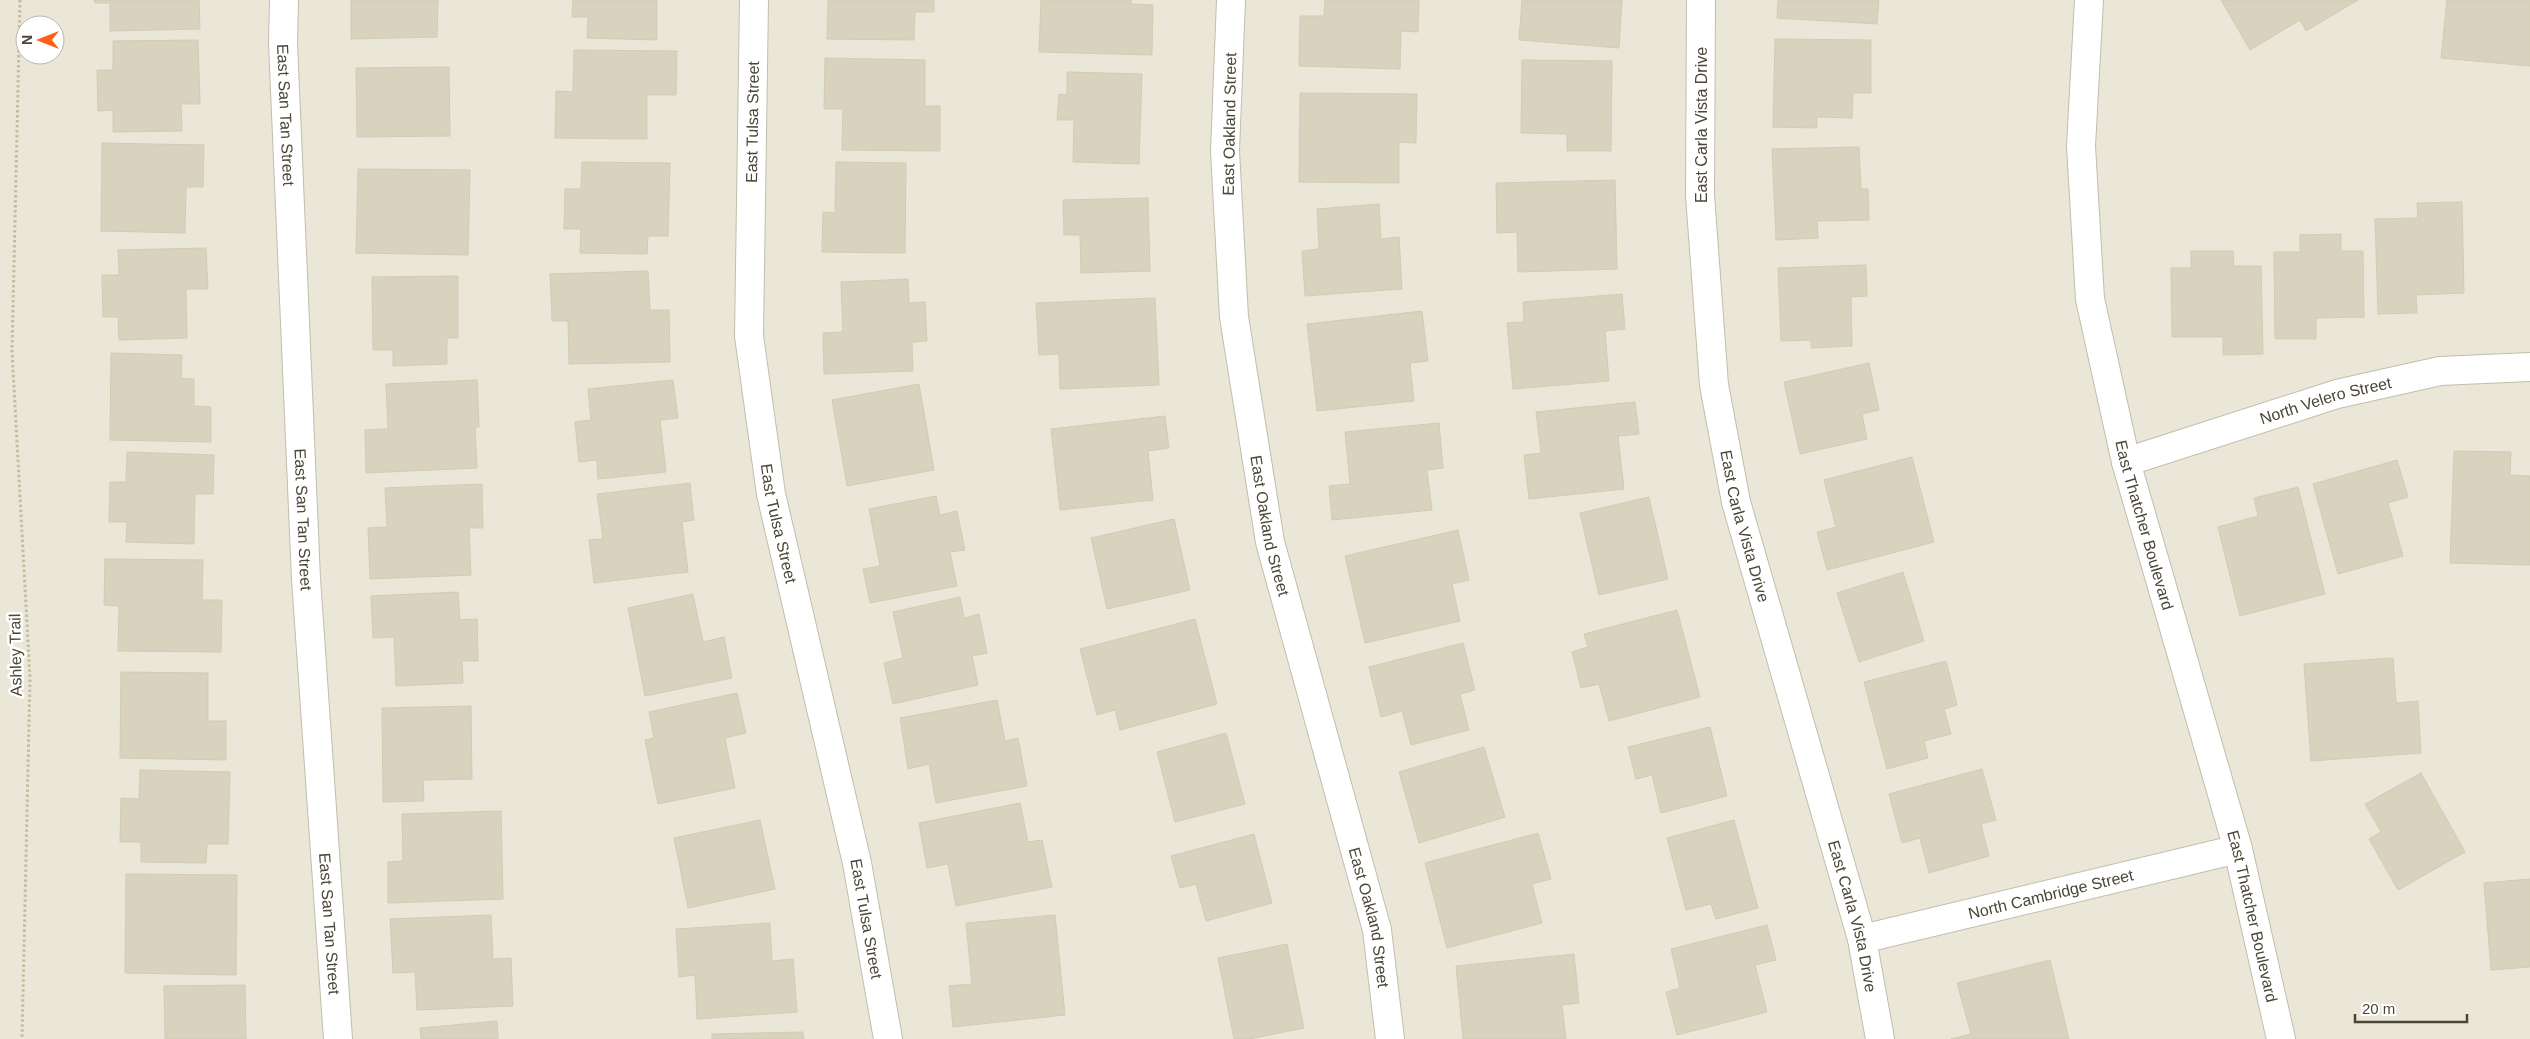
<svg xmlns="http://www.w3.org/2000/svg" width="2530" height="1039" font-family="Arial,sans-serif">
  <style>
    .residential { fill: #eae7d8; fill-rule: evenodd }
    .building { fill: #d8d2bf; stroke: #d3cbb2 }
    .lines { fill: none; stroke-linecap: round; stroke-linejoin: round }
    .minor-casing { stroke: #c2beac; stroke-width: 30 }
    .tertiary-casing { stroke: #c2beac; stroke-width: 30 }
    .path { stroke: #c4bd9d; stroke-width: 3; stroke-dasharray: 2.5 2.5; stroke-linecap: butt }
    .minor { stroke: #fff; stroke-width: 28 }
    .tertiary { stroke: #fff; stroke-width: 28 }
    .labels { text-anchor: middle; stroke-width: 5; stroke-linejoin: round; paint-order: stroke }
    .street-label { font-size: 16px; fill: #4b4638; stroke: #fff }
  </style>
  <rect width="100%" height="100%" fill="#f6f4ea"/>
  <!-- residential -->
  <path class="residential" d="M0,0h2530v1039h-2530zM25,25h30v30h-30z"/>
  <!-- building -->
  <path class="building" d="M94,0h105l1,29 -90,2v-28h-15z
    M351,0h87l-1,37 -86,2z
    M573,0h84v40l-70,-2 1,-21h-16z
    M828,0h106v12h-19l-1,28 -87,-1z
    M1041,0h90v4l22,1 -1,50 -113,-3z
    M1325,0h94l-1,32 -17,-1 -1,38 -101,-3 1,-50h24z
    M1522,0h100l-3,48 -100,-8z
    M1778,0h101l-2,24 -100,-6z
    M2221,0h137l-52,31 -6,-11 -50,30z
    M2447,0h83v66l-89,-8z
    M1775,39l96,1v53h-18l-1,25 -35,-1v11l-44,-1z
    M198,40l2,64h-19l1,27 -69,1v-22l-15,1 -1,-41h16v-29z
    M574,50l103,1 -1,44h-29v44l-92,-1 1,-47 17,1z
    M825,58l100,2v46h15v45l-98,-1 1,-41h-19z
    M1522,60l90,1 -1,90h-44v-17l-46,-1z
    M449,67l1,69 -93,1 -1,-69z
    M1067,72l75,2 -3,90 -66,-2 1,-42h-17l2,-26 8,1z
    M1300,93l117,1 -1,49 -17,-1v41l-100,-1z
    M102,143l102,2 -1,42h-17l-1,46 -84,-2z
    M1859,147l2,42h7l1,31 -52,1 1,17 -42,2 -4,-91z
    M582,162l88,1 -2,73h-20l-1,18 -67,-1 1,-24h-17l1,-40h16z
    M836,162l70,1 -1,90 -83,-1 1,-40 12,1z
    M358,169l112,1 -2,85 -112,-2z
    M1615,180l2,89 -99,3 -1,-40 -20,1 -1,-50z
    M1148,198l2,73 -69,2 -1,-38h-16l-1,-35z
    M2462,202l2,91 -48,2 1,18 -39,1 -3,-95 43,-1 -1,-15z
    M1379,204l2,35 18,-2 3,52 -97,7 -3,-45 17,-2 -2,-40z
    M2341,234v17h22l1,66 -48,1v21h-41l-1,-87h26v-17z
    M206,248l2,41h-22l1,49 -68,2 -1,-23h-15l-1,-42h17l-1,-25z
    M2191,251h42l1,15h27l2,88 -40,1v-18h-51l-1,-69h20z
    M1866,265l1,31 -16,1 1,49 -41,2v-8l-30,1 -3,-73z
    M648,271l2,39h19l1,52 -101,2 -1,-43h-16l-2,-47z
    M458,276v62h-11v26l-54,2v-16h-20l-1,-73z
    M908,279l1,24 16,-1 2,39 -15,1 1,29 -89,3 -1,-41 20,-1 -2,-50z
    M1622,294l3,35 -20,2 4,50 -96,8 -6,-66 17,-1 -1,-20z
    M1155,298l4,87 -99,4 -1,-35 -20,1 -3,-52z
    M1422,311l6,50 -18,2 4,38 -97,10 -10,-87z
    M111,353l71,2 -1,23 13,1v27l17,1v35l-101,-2z
    M1869,363l10,47 -17,4 5,25 -67,15 -16,-72z
    M477,380l2,47h-4l2,41 -111,5 -1,-43 23,-1 -2,-45z
    M673,380l5,38 -18,2 6,52 -68,7 -1,-19 -18,2 -4,-40 16,-2 -3,-31z
    M919,384l15,86 -87,16 -15,-86z
    M1635,402l4,32 -21,2 6,53 -95,10 -5,-44 17,-2 -5,-41z
    M1165,416l4,32 -21,3 5,49 -93,10 -9,-81z
    M1439,423l4,45 -16,2 5,40 -100,10 -3,-34 21,-2 -5,-52z
    M2454,451l57,1 -1,23 20,1v89l-80,-2z
    M127,452l87,3 -1,39h-18l-1,50 -68,-2 1,-20h-18l1,-40h16z
    M1912,457l22,85 -107,28 -10,-38 19,-5 -12,-47z
    M2397,460l11,37 -20,6 15,53 -65,18 -25,-90z
    M690,483l4,37 -12,2 6,50 -94,11 -5,-43 14,-1 -6,-45z
    M482,484l1,44h-14l2,47 -101,4 -2,-51 19,-1 -2,-39z
    M2298,487l27,107 -85,22 -22,-89 40,-11 -4,-18z
    M936,496l4,19 17,-4 8,39 -15,2 7,34 -87,17 -7,-34 17,-3 -11,-57z
    M1649,497l19,82 -69,16 -19,-82z
    M1174,519l16,71 -83,19 -16,-71z
    M1458,530l11,50 -17,4 8,37 -95,22 -20,-87z
    M105,559l98,1 -1,40h20l-1,52 -103,-1 1,-45 -15,-1z
    M1903,572l21,69 -65,21 -22,-69z
    M458,592l2,28 17,-1 1,42h-16l1,22 -67,3 -2,-49 -21,1 -2,-42z
    M693,594l10,48 21,-5 8,41 -87,18 -17,-88z
    M960,597l4,21 15,-4 8,39 -15,3 6,29 -85,19 -9,-41 19,-5 -10,-46z
    M1677,610l23,87 -91,24 -10,-37 -18,4 -9,-36 16,-5 -4,-13z
    M1195,619l22,85 -97,26 -5,-20 -18,5 -17,-66z
    M1463,643l12,47 -15,4 9,36 -58,15 -9,-34 -21,6 -12,-50z
    M2393,658l3,45 22,-2 3,52 -110,8 -7,-97z
    M1946,661l11,44 -13,4 7,25 -27,7 4,17 -41,11 -23,-87z
    M121,672l87,1v48h18v39l-106,-2z
    M737,693l9,40 -21,5 10,50 -77,16 -13,-64 9,-2 -5,-26z
    M997,700l8,41 13,-3 9,48 -91,17 -7,-39 -21,5 -8,-51z
    M471,706l1,73 -49,1 1,21 -41,1 -1,-94z
    M1710,727l17,69 -66,17 -9,-38 -16,4 -8,-32z
    M1226,733l19,71 -70,18 -18,-70z
    M1484,747l21,70 -86,26 -20,-71z
    M1982,769l14,51 -15,4 8,32 -60,17 -9,-35 -18,5 -13,-49z
    M140,770l90,2 -2,72h-21l-1,19 -65,-1v-20h-21l1,-44 18,1z
    M2421,773l44,79 -67,38 -29,-51 12,-7 -16,-28z
    M1020,803l8,39 14,-2 10,47 -96,19 -8,-42 -21,4 -8,-45z
    M501,811l2,88 -115,4v-41l15,-1 -1,-47z
    M760,820l15,69 -87,19 -14,-70z
    M1734,820l24,88 -42,11 -5,-15 -25,6 -19,-72z
    M1538,833l13,46 -19,5 10,39 -95,25 -22,-85z
    M1254,834l18,69 -66,18 -10,-37 -16,4 -9,-32z
    M126,874l111,1 -1,100 -111,-2z
    M2530,879v88l-39,3 -7,-87z
    M491,915l2,44 18,-1 2,48 -96,4 -2,-38 -22,1 -3,-54z
    M1055,915l10,100 -112,12 -4,-41 23,-2 -6,-61z
    M770,923l2,38 21,-2 4,53 -100,7 -2,-44 -16,2 -3,-48z
    M1767,925l9,35 -21,5 12,47 -90,23 -11,-43 14,-4 -9,-39z
    M1287,944l17,84 -54,11h-16l-16,-81z
    M1574,954l5,49 -17,2 4,34h-103l-7,-73z
    M2050,960l19,79h-118l20,-5 -14,-51z
    M245,985l1,54h-81l-1,-53z
    M497,1021l1,18h-77l-1,-11z
    M803,1032l1,7h-92v-5z"/>
  <g class="lines">
    <!-- minor casing -->
    <g class="minor-casing">
      <g id="minor">
        <path id="s1" d="M284,0l-1,43 23,536 32,460"/>
        <path id="s2" d="M754,0l-5,336 22,158 86,369 31,176"/>
        <path id="s3" d="M1231,0l-6,151 9,166 36,225 107,388 13,109"/>
        <path id="s4" d="M1701,0l-1,195 14,190 22,117 126,437 18,100"/>
        <path id="s5" d="M2126,462l211,-68 103,-23 90,-4"/>
        <path id="s6" d="M1862,939l376,-90"/>
      </g>
    </g>
    <!-- tertiary casing -->
    <g class="tertiary-casing">
      <g id="tertiary">
        <path id="s7" d="M2089,0l-8,146 9,153 36,163 112,387 43,190"/>
      </g>
    </g>
    <!-- path -->
    <path class="path" d="M20,0l-8,351 18,327 -8,361"/>
    <!-- minor -->
    <use href="#minor" class="minor"/>
    <!-- tertiary -->
    <use href="#tertiary" class="tertiary"/>
  </g>
  <g class="labels">
    <!-- street labels -->
    <g class="street-label">
      <text dy="6" stroke="none"><textPath href="#s1" startOffset="115">East San Tan Street</textPath></text>
      <text transform="translate(752 122) rotate(-89)" y="6">East Tulsa Street</text>
      <text transform="translate(1229 124) rotate(-89)" y="6">East Oakland Street</text>
      <text transform="translate(1701 125) rotate(-90)" y="6">East Carla Vista Drive</text>
      <text dy="6" stroke="none"><textPath href="#s5" startOffset="209">North Velero Street</textPath></text>
      <text dy="6" stroke="none"><textPath href="#s1" startOffset="520">East San Tan Street</textPath></text>
      <text dy="6" stroke="none"><textPath href="#s2" startOffset="526">East Tulsa Street</textPath></text>
      <text dy="6" stroke="none"><textPath href="#s3" startOffset="529">East Oakland Street</textPath></text>
      <text dy="6" stroke="none"><textPath href="#s7" startOffset="532">East Thatcher Boulevard</textPath></text>
      <text dy="6" stroke="none"><textPath href="#s4" startOffset="530">East Carla Vista Drive</textPath></text>
      <text transform="translate(15 655) rotate(-91)" y="6">Ashley Trail</text>
      <text dy="6" stroke="none"><textPath href="#s6" startOffset="194">North Cambridge Street</textPath></text>
      <text dy="6" stroke="none"><textPath href="#s7" startOffset="938">East Thatcher Boulevard</textPath></text>
      <text dy="6" stroke="none"><textPath href="#s3" startOffset="934">East Oakland Street</textPath></text>
      <text dy="6" stroke="none"><textPath href="#s4" startOffset="935">East Carla Vista Drive</textPath></text>
      <text dy="6" stroke="none"><textPath href="#s2" startOffset="931">East Tulsa Street</textPath></text>
      <text dy="6" stroke="none"><textPath href="#s1" startOffset="925">East San Tan Street</textPath></text>
    </g>
  </g>
  <!-- north arrow -->
  <g transform="translate(40 40) rotate(270)"><circle r="24" fill="#ffffff" stroke="#b7b5af"/>
  <path d="M0-4L9 19L0 12L-9 19Z" fill="#ff5e18"/>
  <text y="-8" font-size="14" font-weight="bold" text-anchor="middle" fill="#4b4638">N</text>
  </g>
  <!-- scale -->
  <path d="M2355 1014v8h112v-8" fill="none" stroke="#4b4638" stroke-width="2.5"/>
  <text x="2362" y="1014" font-size="15" fill="#4b4638" stroke="#ffffff" stroke-width="4" paint-order="stroke">20 m</text>
</svg>
